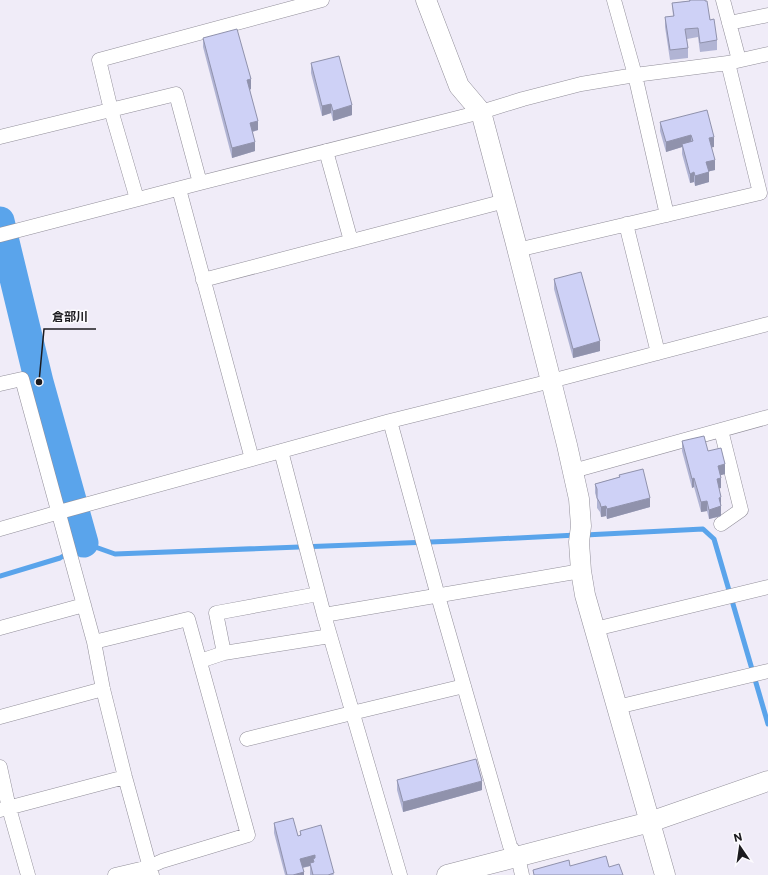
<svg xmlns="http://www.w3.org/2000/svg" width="768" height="875" font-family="Commissioner,'Noto Sans JP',sans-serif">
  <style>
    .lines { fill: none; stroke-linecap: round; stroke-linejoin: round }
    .stream { stroke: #5aa4eb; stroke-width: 5 }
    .river { stroke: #5aa4eb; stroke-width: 29 }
    .street-casing { stroke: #928f9a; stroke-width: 15 }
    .secondary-casing { stroke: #928f9a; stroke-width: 21 }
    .street { stroke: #fff; stroke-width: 14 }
    .secondary { stroke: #fff; stroke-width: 20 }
    .wall { fill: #b1b4d4 }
    .shaded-wall { fill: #9092ac }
    .building { fill: #ced1f6; stroke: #9092ac }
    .leader { fill: none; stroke: #1b1a1e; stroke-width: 1.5 }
    .callout-dot { fill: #1b1a1e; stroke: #fcfbfe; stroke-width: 1.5 }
    .callout-label { font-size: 12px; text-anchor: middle; font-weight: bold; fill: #1b1a1e; stroke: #fcfbfe; stroke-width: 3; stroke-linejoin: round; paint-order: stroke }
  </style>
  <rect width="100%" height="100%" fill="#f0ecf8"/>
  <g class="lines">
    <!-- stream -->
    <path class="stream" d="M585,535l118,-6 11,10 54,185
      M0,576l60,-18 24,-15 31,11 341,-13 121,-6"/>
    <!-- river -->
    <path class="river" d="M0,221l39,161 45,161"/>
    <!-- street casing -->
    <g class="street-casing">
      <path id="street" d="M614,0l21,75 32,140
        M723,0l16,60
        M729,23l39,-8
        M0,137l176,-43 24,89
        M326,151l25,90
        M179,189l73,270
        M137,199l-26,-89 -12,-50 223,-60
        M626,224l32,129
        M0,235l200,-52 281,-71 42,-13 58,-15 54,-9 93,-12 40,-9
        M517,250l243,-57 -32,-130
        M203,280l302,-79
        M0,384l22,-5 72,263 9,47 22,88 27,98
        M390,421l48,175 72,250 8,11 4,18
        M281,451l43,164 76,260
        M573,471l195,-54
        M721,524l20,-14 -20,-80
        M0,529l63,-18 327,-90 161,-40 217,-57
        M324,615l257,-44
        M0,628l84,-23
        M595,629l173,-42
        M94,642l94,-23 60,216 -86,26 -13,6 -34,8
        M224,653l-8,-40 102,-19
        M200,661l24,-8 106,-17
        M617,707l151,-36
        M0,717l103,-28
        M247,739l105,-26 112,-27
        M0,767l9,41 19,67
        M0,810l125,-33"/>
    </g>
    <!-- secondary casing -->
    <g class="secondary-casing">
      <path id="secondary" d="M426,0l33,86 22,26 34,128 36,141 16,64 12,54 2,27 -2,16 2,29 4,24 80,280
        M447,875l203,-53 118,-41"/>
    </g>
    <!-- street -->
    <use href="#street" class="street"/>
    <!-- secondary -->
    <use href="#secondary" class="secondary"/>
  </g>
  <!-- wall -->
  <path class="wall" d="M689,0h16l5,20 7,20v10l-17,2 -2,-15 -11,2 1,9v10l-18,2 -5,-33v-10l8,-1 -1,-13 17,-2z
    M203,38l48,51 -1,1 8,40 -5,2 2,19 -23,7 -29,-111z
    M311,63l41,52 -19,6 -2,-8 -9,3 -11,-43z
    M660,122l54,25h-3l4,23 -6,1v11l-14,4 -1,-4 -4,1 -8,-29v-7l-16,5 -6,-21z
    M554,279l46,72 -27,7 -19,-69z
    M682,441l26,10 17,23 -5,1 1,13h-2l2,19v9l-12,3 -2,-8 -6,1 -7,-25 -2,1 -10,-37z
    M619,475l31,32 -43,12 -1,-3 -5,1 -1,-5 -3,-4v-9l-2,-6v-9l24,-7z
    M397,780l85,10 -79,22 -6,-22z
    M274,823l24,13h2v-5l34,44h-24v-9l-7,2 1,7h-19l-11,-42z"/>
  <!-- shaded-wall -->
  <path class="shaded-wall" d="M251,79v10l-4,1v-10z
    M331,104v9l-9,3v-10z
    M352,105v10l-19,6v-10z
    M258,121v9l-8,2v-9z
    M691,135v10l-9,-1v3l-16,5v-10z
    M714,137v10l-5,1v-10z
    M255,142v9l-23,7v-10z
    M715,160v10l-9,2v-10z
    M694,172v10l-4,1v-9z
    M709,172v10l-14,4v-10z
    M600,341v10l-27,7v-9z
    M725,464v10l-7,2v-10z
    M694,478v9l-2,1v-9z
    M721,478v10l-4,1v-10z
    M721,497v19l-12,3v-9l10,-12z
    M650,498v9l-43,12v-10z
    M707,501v10l-6,1v-10z
    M606,506v10l-5,1v-10z
    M482,781v9l-79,22v-10z
    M315,855v10l-2,-6v6l-3,-2v3l-10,2v-9z
    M304,872v3h-11z"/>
  <!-- building -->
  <path class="building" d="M690,0h15v1h2l3,19 4,-1 3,21 -17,3 -2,-15 -13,1 3,19 -18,2 -5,-33 9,-1 -2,-13 18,-2z
    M237,29l14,50 -4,1 11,41 -8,2 5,19 -23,6 -29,-110z
    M339,56l13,49 -19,6 -2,-7 -9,2 -11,-43z
    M707,110l7,27 -5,1 6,22 -9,2 3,10 -14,4 -1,-4 -4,2 -8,-30 11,-3 -2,-6 -25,7 -6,-20z
    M581,272l19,69 -27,8 -19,-70z
    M704,436l4,15 13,-3 4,16 -7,2 3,12 -4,1 4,18 -2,1 2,8 -12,4 -2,-9 -6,1 -7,-24 -2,1 -10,-38z
    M643,469l7,29 -43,11 -1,-3 -5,1 -1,-4 -3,-5v-9l-2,-5 25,-7 -1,-2z
    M476,759l6,22 -79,21 -6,-22z
    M293,818l5,18 3,-1 -1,-4 21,-6 13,48 -6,2h-15l-3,-12 4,-1 -1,-3 2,-1v-3l-15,4 4,13 -11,3h-6l-13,-52z
    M606,856l3,11 10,-3 4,11h-89l-1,-5 36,-10 1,6z"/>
  <!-- callouts -->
  <path class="leader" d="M39 382L44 329H96"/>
  <circle class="callout-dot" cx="39" cy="382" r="4"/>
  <g class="callout-label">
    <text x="70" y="321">倉部川</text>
  </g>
  <!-- north arrow -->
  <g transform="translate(740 847) rotate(347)" stroke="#fcfbfe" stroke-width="3" paint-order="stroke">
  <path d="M0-3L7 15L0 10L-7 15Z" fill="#1b1a1e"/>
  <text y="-6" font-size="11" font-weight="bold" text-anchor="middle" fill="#1b1a1e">N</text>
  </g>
</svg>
